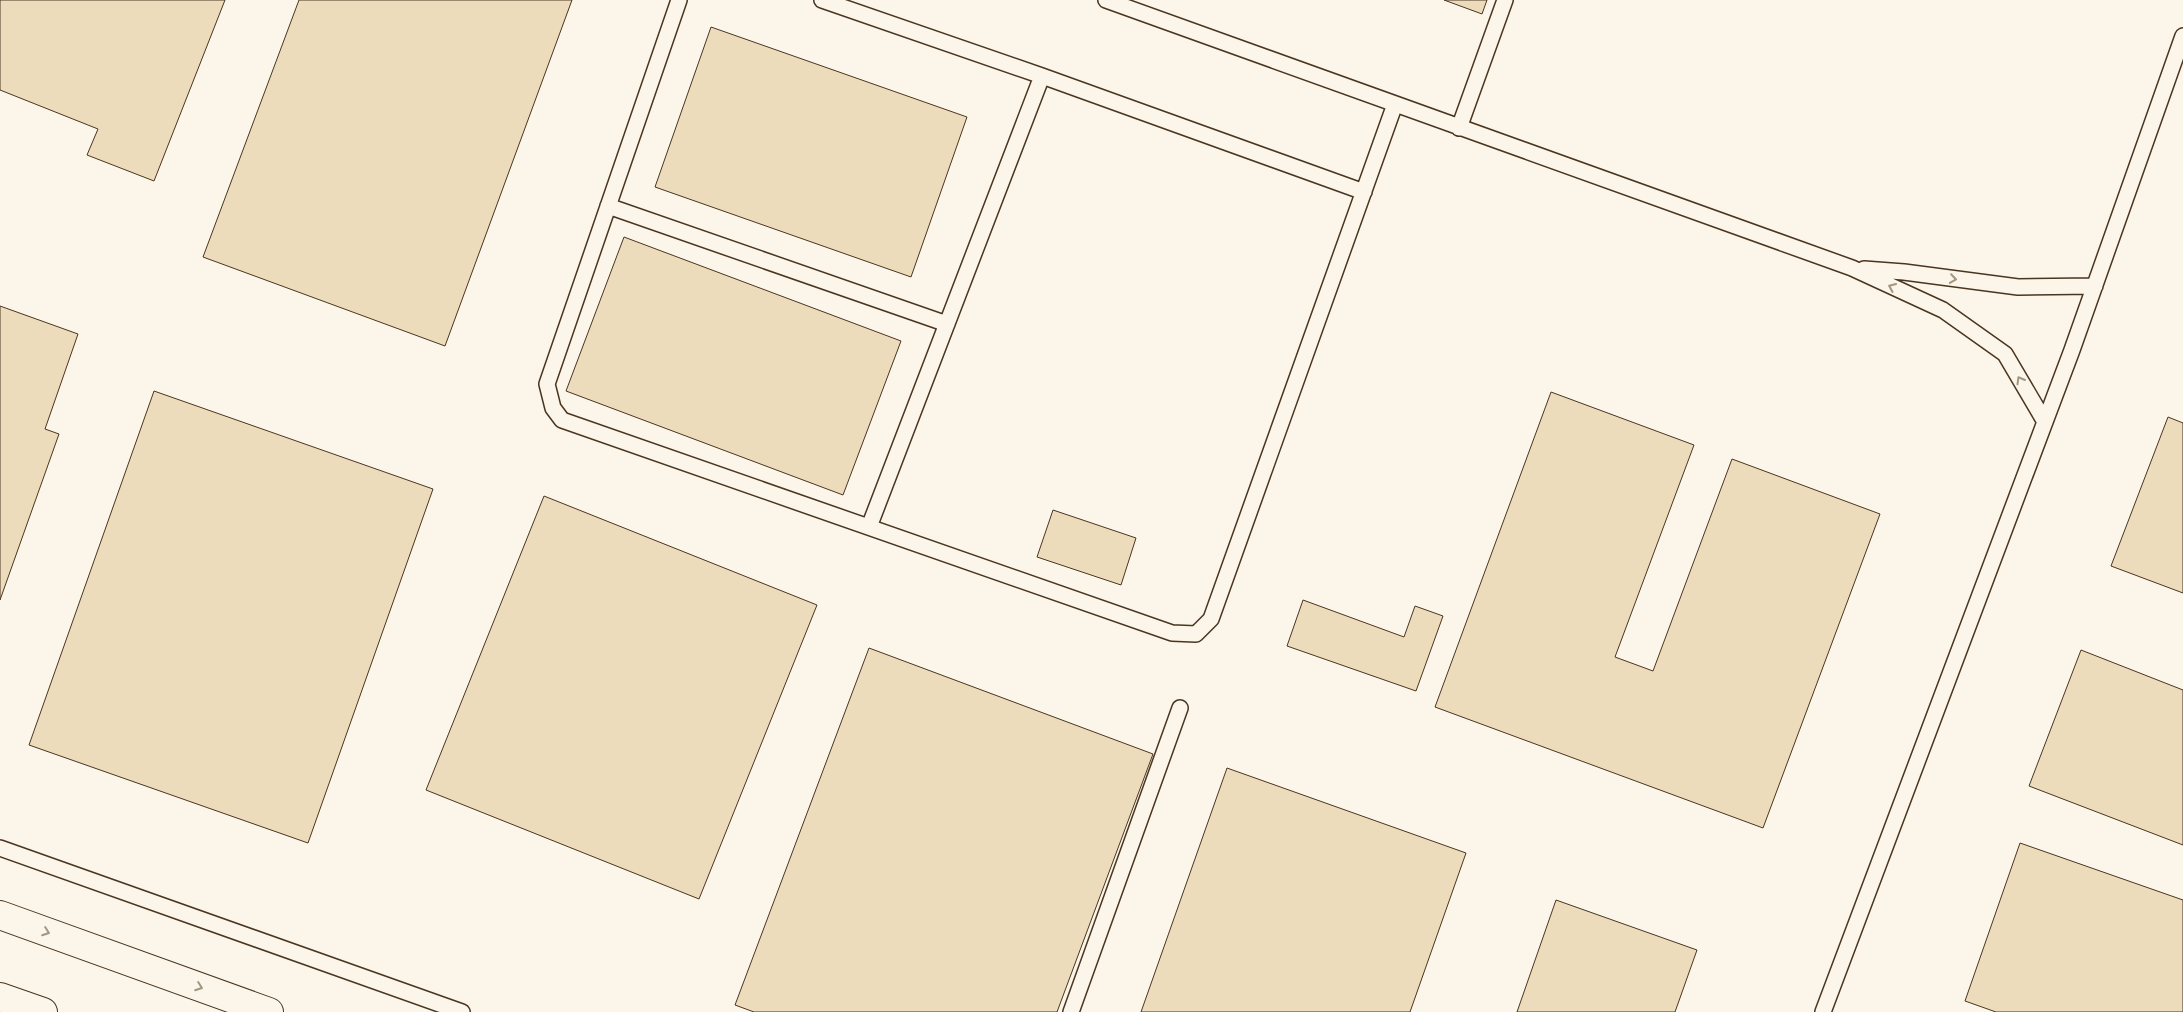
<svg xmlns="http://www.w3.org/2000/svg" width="2183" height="1012" font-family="Arial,sans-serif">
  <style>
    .building { fill: #ecdcbc; stroke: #4a3520 }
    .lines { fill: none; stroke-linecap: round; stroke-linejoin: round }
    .service-casing { stroke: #4a3520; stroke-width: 18 }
    .tertiary-casing { stroke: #4a3520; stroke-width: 30 }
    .service { stroke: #fbf6e9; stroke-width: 15 }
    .tertiary { stroke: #fbf6e9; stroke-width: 28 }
    .oneway { stroke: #a29684 }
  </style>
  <rect width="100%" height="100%" fill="#fbf6e9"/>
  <!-- building -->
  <path class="building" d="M0,0h225l-71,181 -67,-26 11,-26 -98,-39z
    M299,0h273l-127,346 -242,-89z
    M1444,0h43l-5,14z
    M711,27l256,90 -56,160 -256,-90z
    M624,237l277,104 -58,154 -277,-104z
    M0,306l78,28 -33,95 14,5 -59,166z
    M154,391l279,98 -125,354 -279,-98z
    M1551,392l143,53 -79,212 38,14 79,-212 148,55 -117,314 -328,-121z
    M2168,417l15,6v170l-72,-27z
    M544,496l273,109 -118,294 -273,-109z
    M1053,510l83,28 -15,47 -84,-28z
    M1303,600l101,37 11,-31 28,10 -27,75 -129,-45z
    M869,648l284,106 -96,258h-303l-19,-7z
    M2081,650l102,40v155l-154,-59z
    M1227,768l239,85 -56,159h-269z
    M2020,843l163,57v112h-187l-31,-11z
    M1556,900l141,50 -22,62h-158z"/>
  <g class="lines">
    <!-- service casing -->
    <g class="service-casing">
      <path id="service" d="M679,0l-132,384 6,24 9,12 610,213 24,1 15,-15 184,-515
        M822,0l220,76 322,116
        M1106,0l746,268 91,42 62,44 40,68
        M1459,128l46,-128
        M608,206l339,118
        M1864,269l40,3 114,15 77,-1
        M869,527l173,-451
        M0,848l462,164
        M1071,1012l109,-304
        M1823,1012l249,-662 111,-314"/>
    </g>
    <!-- tertiary casing -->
    <g class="tertiary-casing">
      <path id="tertiary" d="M0,915l269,97
        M0,997l43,15"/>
    </g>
    <!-- service -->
    <use href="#service" class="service"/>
    <!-- tertiary -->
    <use href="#tertiary" class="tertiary"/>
  </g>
  <!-- one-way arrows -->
  <defs><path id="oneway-chevron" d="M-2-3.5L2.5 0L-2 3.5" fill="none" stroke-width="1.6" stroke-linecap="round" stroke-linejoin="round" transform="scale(1.25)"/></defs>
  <g class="oneway">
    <use href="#oneway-chevron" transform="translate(1953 279) rotate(8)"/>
    <use href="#oneway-chevron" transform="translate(1892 287) rotate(-156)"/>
    <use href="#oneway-chevron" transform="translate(2020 380) rotate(-120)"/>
    <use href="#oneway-chevron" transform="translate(46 932) rotate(20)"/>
    <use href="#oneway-chevron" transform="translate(199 987) rotate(20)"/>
  </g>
</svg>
